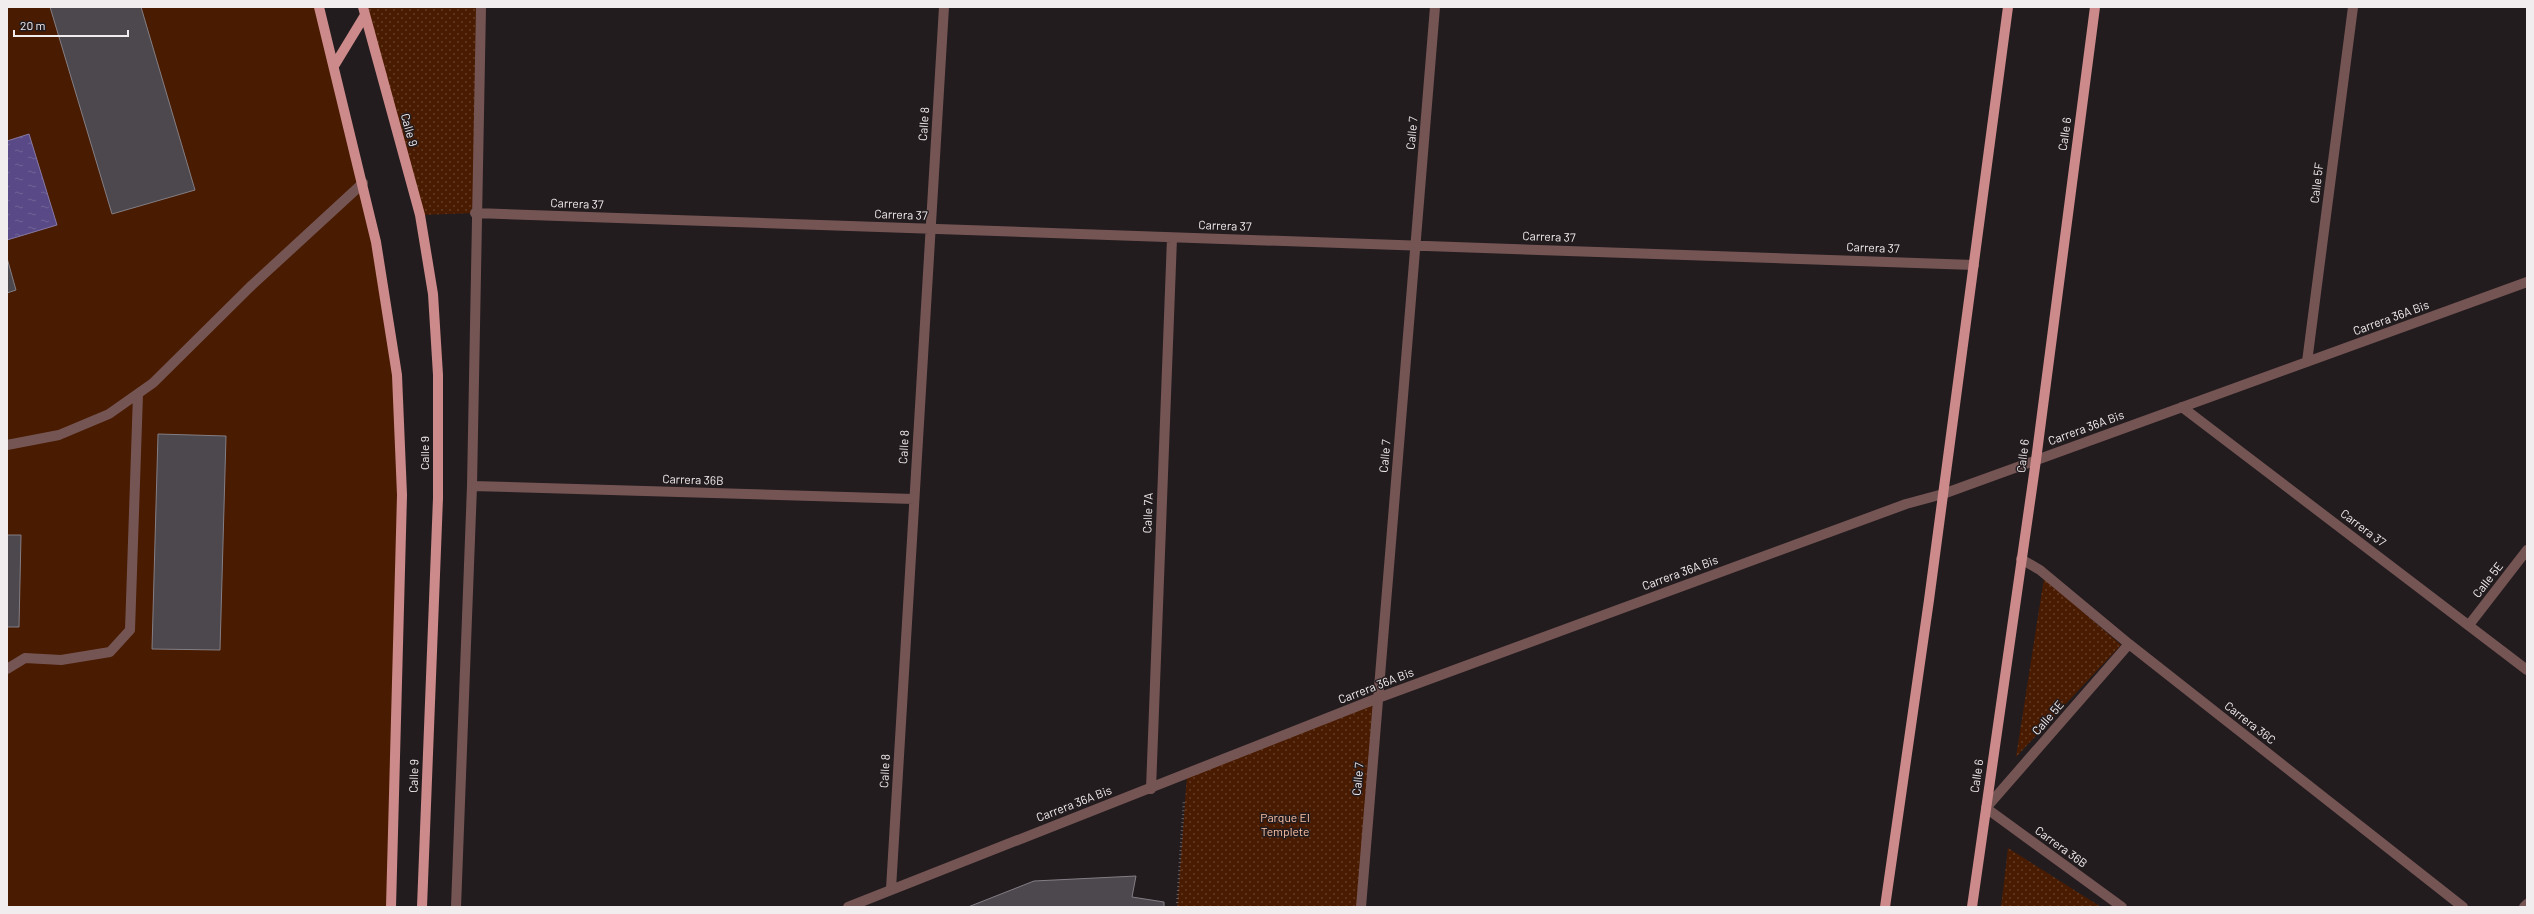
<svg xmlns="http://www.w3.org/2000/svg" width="2534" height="914" font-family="Barlow,sans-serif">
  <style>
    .green { fill: url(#green-dots) }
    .pitch { fill: #491b00 }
    .water { fill: url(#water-ripples); stroke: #877aa5 }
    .building { fill: #4d484e; stroke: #837e84 }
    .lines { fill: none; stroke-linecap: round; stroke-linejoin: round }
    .path { stroke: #686164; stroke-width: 2.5; stroke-dasharray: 1 3; stroke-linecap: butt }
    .minor { stroke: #755554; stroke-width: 10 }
    .major { stroke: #cd8a8a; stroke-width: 10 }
    .labels { text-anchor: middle; stroke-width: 3; stroke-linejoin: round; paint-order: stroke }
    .street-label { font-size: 12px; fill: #f1ecee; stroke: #231c1f }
    .park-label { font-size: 12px; fill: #fac1a4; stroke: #231c1f }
  </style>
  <defs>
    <pattern id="green-dots" width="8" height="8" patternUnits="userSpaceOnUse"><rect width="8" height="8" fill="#491b00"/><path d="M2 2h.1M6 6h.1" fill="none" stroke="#643c26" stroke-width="1.8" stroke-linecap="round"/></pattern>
    <pattern id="water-ripples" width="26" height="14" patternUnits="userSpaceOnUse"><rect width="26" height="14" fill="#594986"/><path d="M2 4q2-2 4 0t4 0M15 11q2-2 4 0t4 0" fill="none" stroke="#716397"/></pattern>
  </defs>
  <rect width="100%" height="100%" fill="#231c1f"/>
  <!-- green -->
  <path class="green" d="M363,7h118l-6,206 -55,2z
    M2044,578l77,67 -105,112z
    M1378,698l-17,209h-184l10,-132z
    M2008,848l93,59h-100z"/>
  <!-- pitch -->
  <path class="pitch" d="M7,7h312l68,297 15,191 -11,412h-384z"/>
  <!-- water -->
  <path class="water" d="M29,134l28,91 -50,15v-99z"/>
  <!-- building -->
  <path class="building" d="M50,7h91l54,183 -83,24z
    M7,258l9,32 -9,3z
    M158,434l68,2 -6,214 -68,-1z
    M7,535h14l-2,92h-12z
    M1136,876l-4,21 32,5v5h-196l66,-26z"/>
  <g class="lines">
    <!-- path -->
    <path class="path" d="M1177,907l7,-106"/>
    <!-- minor -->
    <path class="minor" d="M475,213l1499,52
      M2307,362l46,-355
      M2182,407l345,263
      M7,445l52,-10 50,-21 44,-31 97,-96 113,-104
      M472,486l442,13
      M2021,559l19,11 89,74 334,263
      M2469,625l58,-75
      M7,669l18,-11 36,2 49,-8 20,-22 8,-236
      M1151,789l21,-551
      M891,889l53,-882
      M456,907l16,-421 9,-479
      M848,907l530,-209 528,-194 37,-10 584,-212
      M1361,907l74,-900
      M2122,907l-136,-99 143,-164
      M2524,907l3,-3"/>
    <!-- major -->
    <path class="major" d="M319,7l57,235 21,133 5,120 -11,412
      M363,7l57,208 13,79 5,81v123l-16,409
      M334,66l31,-51
      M1885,907l44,-307 79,-593
      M1972,907l64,-447 59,-453"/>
  </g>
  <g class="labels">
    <!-- street labels -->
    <g class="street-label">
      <text transform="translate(924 124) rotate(-86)" y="4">Calle 8</text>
      <text transform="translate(409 130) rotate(75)" y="4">Calle 9</text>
      <text transform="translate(1412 133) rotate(-85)" y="4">Calle 7</text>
      <text transform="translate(2065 134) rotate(-82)" y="4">Calle 6</text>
      <text transform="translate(2317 183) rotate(-83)" y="4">Calle 5F</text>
      <text transform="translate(577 204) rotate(2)" y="4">Carrera 37</text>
      <text transform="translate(901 215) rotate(2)" y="4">Carrera 37</text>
      <text transform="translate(1225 226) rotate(2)" y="4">Carrera 37</text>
      <text transform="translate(1549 237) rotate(2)" y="4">Carrera 37</text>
      <text transform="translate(1873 248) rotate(2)" y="4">Carrera 37</text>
      <text transform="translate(2391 318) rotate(-20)" y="4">Carrera 36A Bis</text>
      <text transform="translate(2086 428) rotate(-20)" y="4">Carrera 36A Bis</text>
      <text transform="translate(904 447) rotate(-87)" y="4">Calle 8</text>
      <text transform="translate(425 453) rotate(-90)" y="4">Calle 9</text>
      <text transform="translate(1385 456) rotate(-85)" y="4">Calle 7</text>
      <text transform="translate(2023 456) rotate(-83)" y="4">Calle 6</text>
      <text transform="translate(693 480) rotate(2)" y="4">Carrera 36B</text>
      <text transform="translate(1148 513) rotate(-88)" y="4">Calle 7A</text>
      <text transform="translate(2363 528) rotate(37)" y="4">Carrera 37</text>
      <text transform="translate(1680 573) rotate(-20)" y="4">Carrera 36A Bis</text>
      <text transform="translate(2488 580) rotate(-52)" y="4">Calle 5E</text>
      <text transform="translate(1376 686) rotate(-21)" y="4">Carrera 36A Bis</text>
      <text transform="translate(2048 718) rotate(-49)" y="4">Calle 5E</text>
      <text transform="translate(2250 723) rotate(38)" y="4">Carrera 36C</text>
      <text transform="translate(885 771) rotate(-87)" y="4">Calle 8</text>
      <text transform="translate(414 776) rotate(-88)" y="4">Calle 9</text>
      <text transform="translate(1977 776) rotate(-82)" y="4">Calle 6</text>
      <text transform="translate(1358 779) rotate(-85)" y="4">Calle 7</text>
      <text transform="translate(1074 804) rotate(-21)" y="4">Carrera 36A Bis</text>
      <text transform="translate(2061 847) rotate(36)" y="4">Carrera 36B</text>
    </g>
    <!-- park labels -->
    <g class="park-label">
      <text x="1285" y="822">Parque El<tspan x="1285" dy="14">Templete</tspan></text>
    </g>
  </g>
  <!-- border -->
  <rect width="2534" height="914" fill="none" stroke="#f1ecee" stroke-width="16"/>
  <!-- scale -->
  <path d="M14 30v6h114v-6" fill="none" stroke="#f1ecee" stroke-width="2"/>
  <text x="20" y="30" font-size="12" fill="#f1ecee" stroke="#231c1f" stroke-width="3" paint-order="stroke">20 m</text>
</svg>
